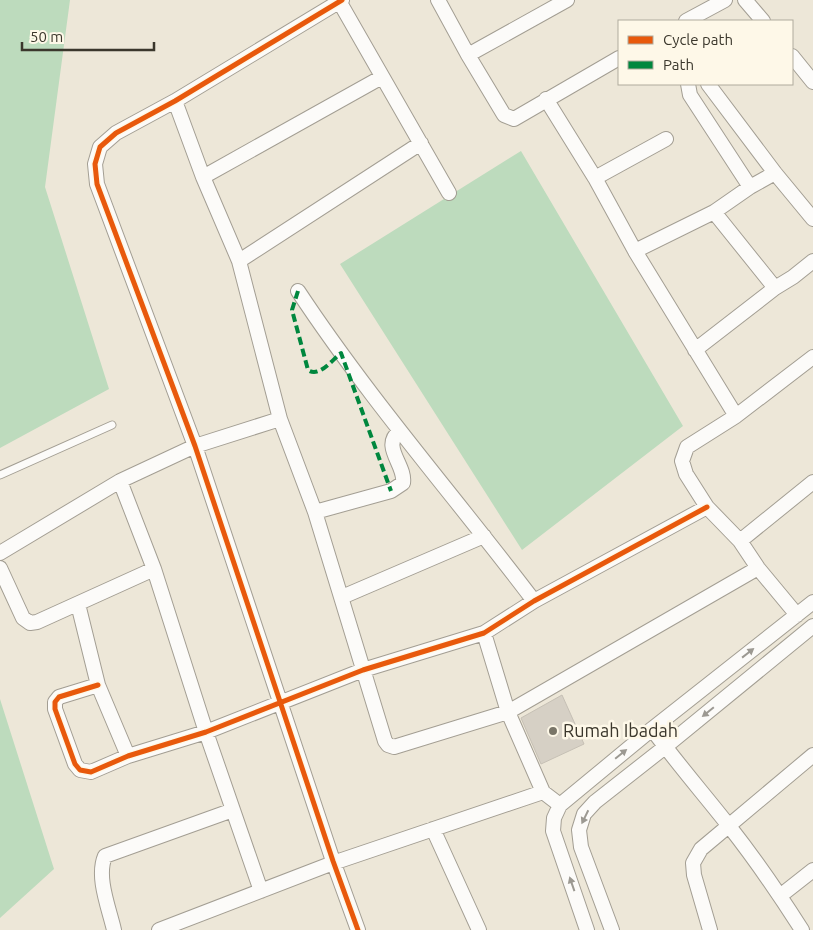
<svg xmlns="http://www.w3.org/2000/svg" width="813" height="930" font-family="Ubuntu,sans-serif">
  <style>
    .green { fill: #bddbbd }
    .building { fill: #d6d0c5; stroke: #c6c0b5 }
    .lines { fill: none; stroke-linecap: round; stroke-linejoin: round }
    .service-casing { stroke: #a39e93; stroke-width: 9 }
    .minor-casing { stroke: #a39e93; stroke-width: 16 }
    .service { stroke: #fcfbf9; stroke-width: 7 }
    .minor { stroke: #fcfbf9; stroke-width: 14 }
    .quiet { stroke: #00873e; stroke-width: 4; stroke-dasharray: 8 4; stroke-linecap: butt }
    .cycleway-casing { stroke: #fef8e8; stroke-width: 8 }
    .cycleway { stroke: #e8590c; stroke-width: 5 }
    .oneway { fill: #9c9992 }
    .poi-dot { fill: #797568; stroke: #fef8e8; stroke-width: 2 }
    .labels { text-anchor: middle; stroke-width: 5; stroke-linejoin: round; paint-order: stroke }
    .poi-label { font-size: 18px; fill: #3b372c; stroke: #fef8e8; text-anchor: start }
  </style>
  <rect width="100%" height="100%" fill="#ede7d8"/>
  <!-- green -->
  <path class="green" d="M0,0h70l-25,187 64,202 -109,59z
    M521,151l162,275 -161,124 -182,-286z
    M0,699l54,170 -54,49z"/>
  <!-- building -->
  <path class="building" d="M562,695l22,49 -43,20 -20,-46z"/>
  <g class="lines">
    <!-- service casing -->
    <g class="service-casing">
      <path id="service" d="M0,475l112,-50"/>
    </g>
    <!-- minor casing -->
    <g class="minor-casing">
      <path id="minor" d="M342,0l-167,101 -59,32 -16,14 -5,17 2,20 98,262 138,415 25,69
        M438,0l30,55 36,60 10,4 105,-61
        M745,0l18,21
        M339,1l110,192
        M686,21l39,-21
        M468,55l99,-55
        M792,56l21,26
        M688,84l2,11 60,92
        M708,84l67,89 38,46
        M546,99l49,79 40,73 101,165
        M175,101l28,76 36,84 41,158 35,93 70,229 3,4 6,2 114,-35 250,-144
        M203,177l179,-100
        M595,178l71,-39
        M635,251l79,-39 36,-25 25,-14
        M239,261l182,-118
        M775,288l18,-11 20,-16
        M298,291c72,109 158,207 236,310
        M695,350l80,-62 -61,-76
        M120,481l34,88 52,163 55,159
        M315,512l76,-21 12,-8c3,-18 -23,-37 -3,-52
        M740,541l73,-59
        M0,553l120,-72 75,-35 85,-27
        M0,568l23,50 7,5 7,-1 117,-53
        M342,597l142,-61
        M78,604l20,81 30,71
        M797,615l-39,-47 -18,-27 -33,-34 -21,-33 -4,-13 5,-14 49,-31 77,-59
        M484,633l24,79 35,80 17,13
        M98,685l-39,12 -4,5v7l20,55 5,6 11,2 37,-16 78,-24 157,-62 121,-37 50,-32 173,-94
        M652,729c24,33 51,64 77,97 26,33 50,68 73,104
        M433,829l46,101
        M780,896l33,-26
        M114,930c-5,-22 -18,-53 -9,-74l128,-46
        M159,930l174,-67 210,-71
        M587,930l-34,-99 1,-13 6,-13 92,-76 161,-127
        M612,930l-31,-83 -2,-17 5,-16 11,-12 70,-55 148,-121
        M710,930l-16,-55 -1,-12 8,-14 112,-94"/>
    </g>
    <!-- service -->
    <use href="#service" class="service"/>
    <!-- minor -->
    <use href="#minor" class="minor"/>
    <!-- quiet -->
    <path class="quiet" d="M298,291l-6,19 16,60c11,8 24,-10 33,-17l50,138"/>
    <!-- cycleway casing -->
    <g class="cycleway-casing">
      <path id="cycleway" d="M342,0l-167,101 -59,32 -16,14 -5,17 2,20 98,262 138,415 25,69
        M98,685l-39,12 -4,5v7l20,55 5,6 11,2 37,-16 78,-24 157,-62 121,-37 50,-32 173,-94"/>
    </g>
    <!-- cycleway -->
    <use href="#cycleway" class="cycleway"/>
  </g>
  <!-- one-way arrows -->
  <defs><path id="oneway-solid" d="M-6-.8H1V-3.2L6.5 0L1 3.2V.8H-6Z" transform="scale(1.25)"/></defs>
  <g class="oneway">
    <use href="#oneway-solid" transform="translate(748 653) rotate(-38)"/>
    <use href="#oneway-solid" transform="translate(708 712) rotate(141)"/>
    <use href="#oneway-solid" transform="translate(621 754) rotate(-39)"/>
    <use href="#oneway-solid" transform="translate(585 817) rotate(116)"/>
    <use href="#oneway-solid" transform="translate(572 884) rotate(-109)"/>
  </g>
  <!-- markers -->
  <circle class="poi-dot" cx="553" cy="731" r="5"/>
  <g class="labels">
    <!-- poi labels -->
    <g class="poi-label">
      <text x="563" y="737">Rumah Ibadah</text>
    </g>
  </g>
  <!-- legend -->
  <rect x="618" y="20" width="175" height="65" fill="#fef8e8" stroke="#b0ab9d"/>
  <rect x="628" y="36" width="25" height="8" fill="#e8590c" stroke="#b0ab9d"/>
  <text x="663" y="45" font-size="15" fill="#3b372c">Cycle path</text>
  <rect x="628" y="61" width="25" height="8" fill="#00873e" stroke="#b0ab9d"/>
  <text x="663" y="70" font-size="15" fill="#3b372c">Path</text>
  <!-- scale -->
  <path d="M22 42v8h132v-8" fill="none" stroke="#3b372c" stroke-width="2.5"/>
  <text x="30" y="42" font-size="15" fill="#3b372c" stroke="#fef8e8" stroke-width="4" paint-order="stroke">50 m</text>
</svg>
